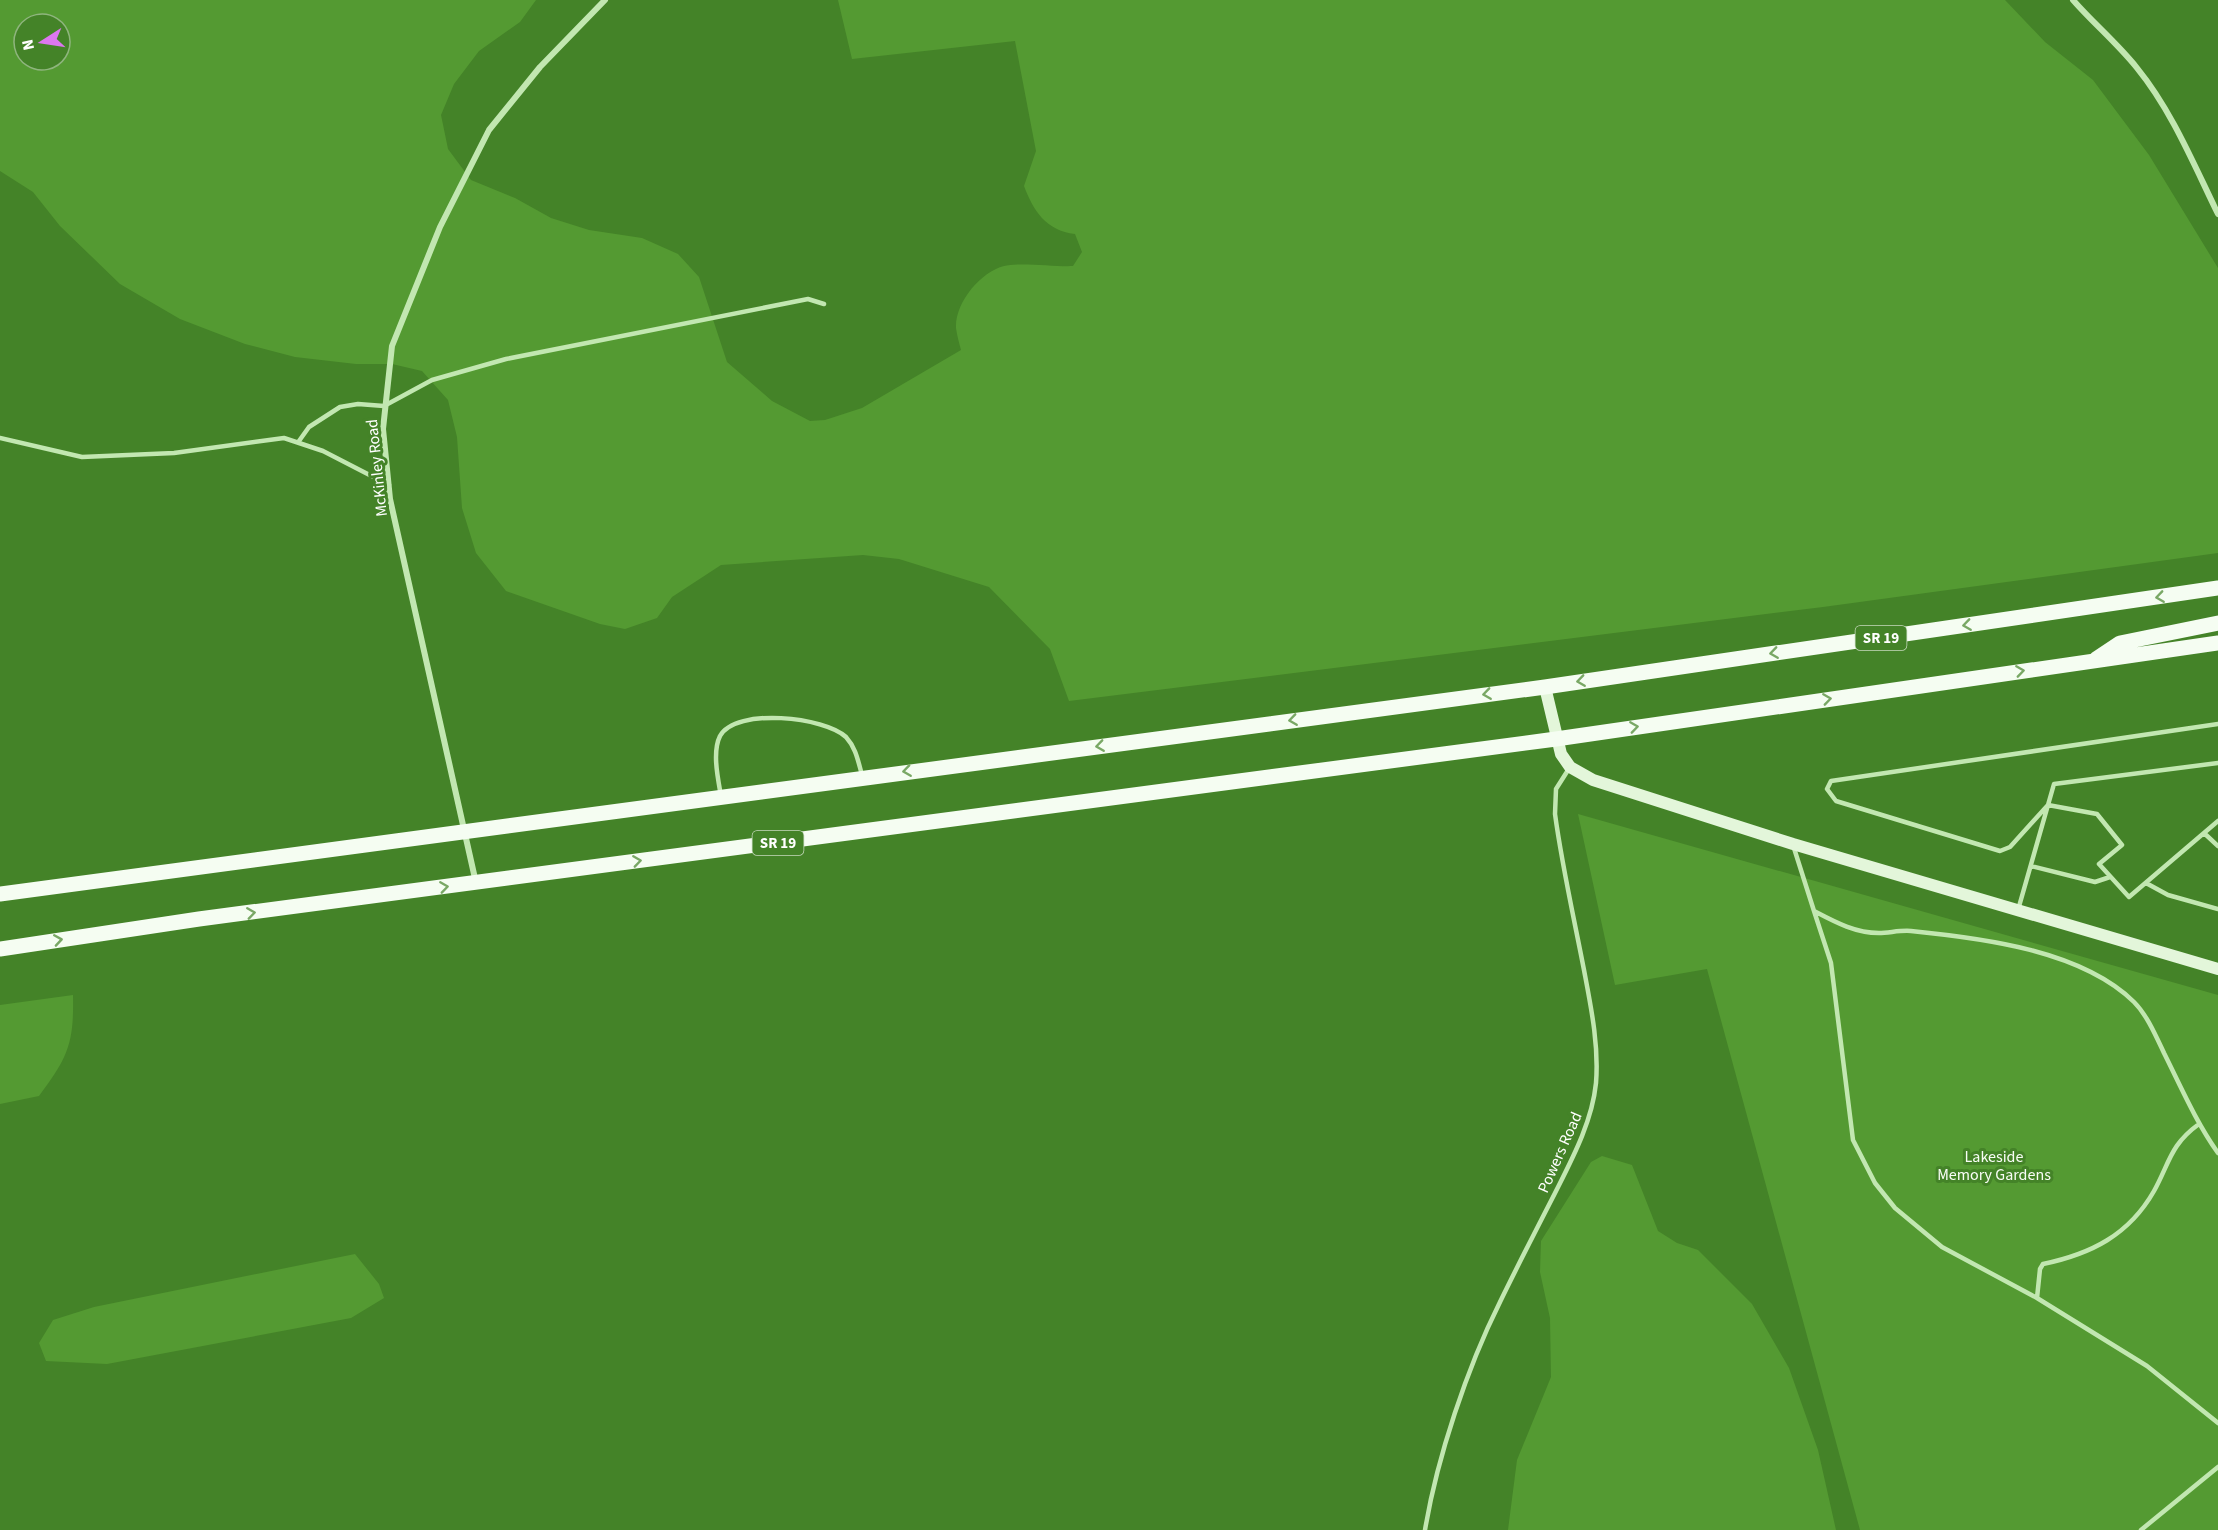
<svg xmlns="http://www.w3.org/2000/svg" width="2218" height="1530" font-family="'Source Sans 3',sans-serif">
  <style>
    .green { fill: #549a32; fill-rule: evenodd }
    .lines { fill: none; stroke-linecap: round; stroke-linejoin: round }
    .lane { stroke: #c2e7b1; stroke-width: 4.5 }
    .street { stroke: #c2e7b1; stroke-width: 6 }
    .secondary { stroke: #e3f6da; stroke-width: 12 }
    .primary { stroke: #f5fdf2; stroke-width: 15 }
    .oneway { stroke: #79a865 }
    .labels { text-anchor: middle; stroke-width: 6; stroke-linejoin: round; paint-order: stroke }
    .shield { fill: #448328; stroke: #c7dabe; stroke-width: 1.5 }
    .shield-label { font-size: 15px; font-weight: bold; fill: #fff }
    .street-label { font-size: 16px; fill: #fff; stroke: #448328 }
    .park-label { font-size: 16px; fill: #f9fdf6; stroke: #448328 }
  </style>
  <rect width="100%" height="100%" fill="#448328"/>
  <!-- green -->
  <path class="green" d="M0,0h536l-16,22 -41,29 -25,33 -13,31 7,34 23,31 44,18 36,20 38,12 53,8 36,16 21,23 28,85 45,39 38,20 15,-1 37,-12 99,-58c-2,-7 -4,-15 -5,-22 -1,-26 25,-56 48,-62 15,-4 52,1 69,0l9,-14 -7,-18c-29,-3 -42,-24 -51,-48l12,-35 -21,-110 -163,18 -14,-59h1167l40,42 48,38 56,75 69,113v285l-395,54 -754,94 -19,-52 -61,-62 -90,-28 -36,-4 -142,10 -49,32 -15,21 -32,11 -25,-5 -94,-33 -30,-38 -14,-45 -5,-71 -9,-37 -26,-29 -30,-7h-36l-61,-7 -50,-13 -65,-25 -60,-35 -60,-58 -27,-34 -33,-21zM24,24h36v36h-36z
    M1578,814l640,181v535h-358l-153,-561 -92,16z
    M73,995c1,49 -5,62 -34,101l-39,8v-99z
    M1602,1156l30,9 26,66 19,12 21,7 54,54 37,64 29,82 18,80h-328l9,-70 34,-83 -1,-59 -10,-46 1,-31 50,-79z
    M355,1254l24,30 5,14 -33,20 -244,46 -61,-3 -7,-18 14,-23 41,-13z"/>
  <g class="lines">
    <!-- lane -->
    <path class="lane" d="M0,438l82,19 92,-4 110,-15 39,13 66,34
      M299,441l10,-14 31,-20 18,-3 26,2 48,-26 74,-21 302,-60 16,5
      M721,796c-3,-17 -9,-44 -1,-60 16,-29 105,-19 126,1 10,11 12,24 16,38
      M2048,805l-38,42 -10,4 -164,-50 -9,-12 4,-8 387,-57
      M2048,805l49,9 25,31 -23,19 30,33 89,-76
      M2204,833l14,13
      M1793,845l21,66c21,11 41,22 65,22 10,0 21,-3 32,-2 70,7 170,19 223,71 13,13 22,34 30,51 17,34 32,69 54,100
      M2031,866l64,16 15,-5
      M2146,883l22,12 50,14
      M2018,910l36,-126 164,-21
      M1814,911l17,52 22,177 22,43 20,25 47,39 95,51
      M2199,1124c-29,21 -29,38 -45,67 -25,44 -63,63 -111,73l-3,5 -3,29 110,68 71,57
      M1425,1530c12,-72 42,-162 75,-228 17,-35 35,-70 53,-105 18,-36 39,-74 43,-114 3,-38 -5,-76 -12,-113 -10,-52 -22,-104 -29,-156l1,-25 14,-22
      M2141,1530l77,-63"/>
    <!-- street -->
    <path class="street" d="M2073,0c20,23 45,44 64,68 35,43 57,97 81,146
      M476,883l-86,-384 -7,-70 9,-83 48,-119 49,-97 51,-63 65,-67"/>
    <!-- secondary -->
    <path class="secondary" d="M1545,687l16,67 9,13 23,13 200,64 425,125"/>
    <!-- primary -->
    <path class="primary" d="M2096,659l24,-16 98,-20
      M0,894l1545,-207 673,-99
      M0,949l199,-30 1357,-180 662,-96"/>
  </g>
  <!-- one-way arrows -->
  <defs><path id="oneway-chevron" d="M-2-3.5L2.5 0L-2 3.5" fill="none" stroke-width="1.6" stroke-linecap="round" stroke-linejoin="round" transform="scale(1.5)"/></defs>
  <g class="oneway">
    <use href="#oneway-chevron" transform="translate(2160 597) rotate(172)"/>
    <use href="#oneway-chevron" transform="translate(1967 625) rotate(172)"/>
    <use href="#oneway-chevron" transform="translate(1774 653) rotate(172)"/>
    <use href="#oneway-chevron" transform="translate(2020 671) rotate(-8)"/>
    <use href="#oneway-chevron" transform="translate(1581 681) rotate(172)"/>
    <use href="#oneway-chevron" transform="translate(1487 694) rotate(172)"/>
    <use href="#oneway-chevron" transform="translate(1827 699) rotate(-8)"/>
    <use href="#oneway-chevron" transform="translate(1293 720) rotate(172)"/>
    <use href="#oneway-chevron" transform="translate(1634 727) rotate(-8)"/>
    <use href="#oneway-chevron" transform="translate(1100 746) rotate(172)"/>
    <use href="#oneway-chevron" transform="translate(907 771) rotate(172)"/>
    <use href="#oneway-chevron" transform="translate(637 861) rotate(-8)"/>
    <use href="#oneway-chevron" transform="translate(444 887) rotate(-8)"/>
    <use href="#oneway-chevron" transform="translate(251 913) rotate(-8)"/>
    <use href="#oneway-chevron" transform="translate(58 940) rotate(-9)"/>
  </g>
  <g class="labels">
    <!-- shield labels -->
    <g class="shield">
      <rect x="1855.5" y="626" width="51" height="24" rx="4.5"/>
      <rect x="752.5" y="831" width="51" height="24" rx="4.5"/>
    </g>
    <g class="shield-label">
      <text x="1881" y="643">SR 19</text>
      <text x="778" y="848">SR 19</text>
    </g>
    <!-- street labels -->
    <g class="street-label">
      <text transform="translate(376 468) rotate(-96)" y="6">McKinley Road</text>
      <text transform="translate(1559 1152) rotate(-66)" y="6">Powers Road</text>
    </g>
    <!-- park labels -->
    <g class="park-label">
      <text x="1994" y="1162">Lakeside<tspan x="1994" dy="18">Memory Gardens</tspan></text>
    </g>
  </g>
  <!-- north arrow -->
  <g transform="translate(42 42) rotate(258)"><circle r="28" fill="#448328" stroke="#8fb57e" stroke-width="1.5"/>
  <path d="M0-4.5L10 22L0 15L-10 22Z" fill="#dc77ef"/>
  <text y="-9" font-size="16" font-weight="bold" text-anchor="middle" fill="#ffffff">N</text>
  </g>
</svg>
